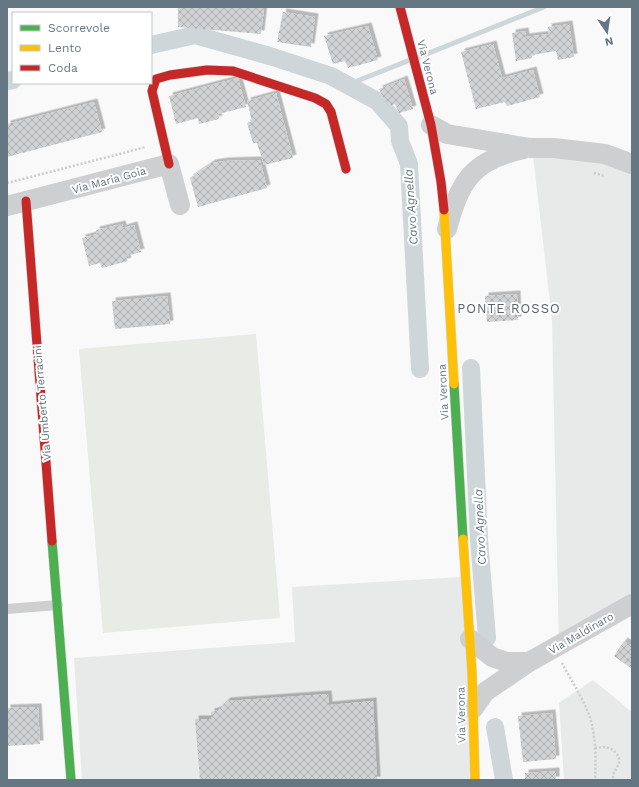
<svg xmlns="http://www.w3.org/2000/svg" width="639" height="787" font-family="'Work Sans',sans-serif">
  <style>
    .built { fill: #e8e9e9 }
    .pitch { fill: #e8ebe6 }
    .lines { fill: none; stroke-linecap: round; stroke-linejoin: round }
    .stream { stroke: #ced6d9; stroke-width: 5 }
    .canal { stroke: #ced6d9; stroke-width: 18 }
    .building { fill: url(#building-cross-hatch); filter: url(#shadow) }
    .fast-casing { stroke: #d5d6d7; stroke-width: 10 }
    .slow-casing { stroke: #d5d6d7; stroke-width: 10 }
    .jam-casing { stroke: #d5d6d7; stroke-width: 10 }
    .path { stroke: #cbcccd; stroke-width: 2.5; stroke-dasharray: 2 2; stroke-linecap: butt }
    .lane { stroke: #cecfd0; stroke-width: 10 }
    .street { stroke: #cecfd0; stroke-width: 20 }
    .fast { stroke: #4caf50; stroke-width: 9 }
    .slow { stroke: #ffc107; stroke-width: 9 }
    .jam { stroke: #c62828; stroke-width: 9 }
    .labels { text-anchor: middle; stroke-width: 4; stroke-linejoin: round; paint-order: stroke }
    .street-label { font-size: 11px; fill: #657683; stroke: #fff }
    .water-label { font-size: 12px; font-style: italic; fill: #60757c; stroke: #fff }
    .quarter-label { font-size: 13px; letter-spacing: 1px; fill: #57646e; stroke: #fff }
  </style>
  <defs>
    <pattern id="building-cross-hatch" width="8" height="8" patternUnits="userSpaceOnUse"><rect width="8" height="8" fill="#d0d2d3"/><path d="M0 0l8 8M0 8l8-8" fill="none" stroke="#acafb1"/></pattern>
    <filter id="shadow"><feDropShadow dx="3.5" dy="-3.5" stdDeviation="0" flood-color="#0004"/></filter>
  </defs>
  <rect width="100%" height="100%" fill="#f9f9f9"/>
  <!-- built -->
  <path class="built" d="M531,138l29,1 72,17v452l-73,40 -7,-328z
    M462,577l11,203h-391l-8,-122 221,-16 -3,-55z
    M593,680l39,32v68h-68l-5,-77z"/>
  <!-- pitch -->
  <path class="pitch" d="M256,334l24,284 -177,15 -24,-284z"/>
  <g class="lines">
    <!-- stream -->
    <path class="stream" d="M419,57l125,-50
      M347,85l63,-25"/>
    <!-- canal -->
    <path class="canal" d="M151,45l44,-10 78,22 58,19 46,25 22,25 1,15 9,23 11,205
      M7,81l6,-1
      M471,368l8,172 8,98
      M495,727l9,53"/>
  </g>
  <!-- building -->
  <path class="building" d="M178,7h86l-3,27 -83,-7z
    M283,12l32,5 -4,30 -34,-5z
    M569,24l5,33 -16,3 -2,-9 -24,4v3l-16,3 -4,-28 13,-2 1,6 23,-3 -1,-7z
    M368,26l10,34 -30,8 -3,-7 -12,3 -9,-28z
    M493,44l9,34 31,-8 7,27 -33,9 -2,-4 -29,7 -15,-57z
    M238,78l8,29 -28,7 1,5 -20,5 -1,-6 -22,6 -7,-28z
    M404,79l9,30 -14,4 -4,-9 -7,2 -9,-17z
    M276,93l17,65 -29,7 -7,-22h-4l-6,-20 5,-2 -5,-20z
    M94,102l8,30 -95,25v-33z
    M260,160l7,28 -69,19 -8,-29 22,-15 13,-2z
    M122,224l1,4 11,-3 7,27 -15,4 2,5 -26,7 -2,-5 -11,3 -7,-28 15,-4 -1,-4z
    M517,294l1,26 -31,2 -2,-26z
    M167,296l3,28 -55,5 -3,-28z
    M624,641l8,5v23l-18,-13z
    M328,694l1,11 44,-4 4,79h-177l-5,-61h16v-7l7,-2 9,-9z
    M38,707l2,37 -33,2v-38z
    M552,713l4,46 -33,3 -5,-46z
    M556,771v9h-31v-7z"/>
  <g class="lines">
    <!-- fast casing -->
    <g class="fast-casing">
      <path id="fast" d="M454,384l9,155
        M52,541l19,239"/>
    </g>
    <!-- slow casing -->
    <g class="slow-casing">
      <path id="slow" d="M444,210l10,174
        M463,539l9,133 3,108"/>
    </g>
    <!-- jam casing -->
    <g class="jam-casing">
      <path id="jam" d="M400,7l31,118 10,57 3,28
        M169,164l-17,-73 4,-12 14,-4 37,-5 26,1 82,27 11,6 5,8 15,57
        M26,201l26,340"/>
    </g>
    <!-- path -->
    <path class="path" d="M594,173l11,3
      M7,183l139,-36
      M562,663c9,17 24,40 29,58 5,19 5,40 4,59
      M595,748c8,-1 16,-2 21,5 10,13 -7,17 -2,27"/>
    <!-- lane -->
    <path class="lane" d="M7,609l51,-4"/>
    <!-- street -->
    <path class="street" d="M431,125l16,9 83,14h24l51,6 27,10
      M7,206l162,-42 11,41
      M447,229c13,-48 25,-69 77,-80
      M470,639l22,18 15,5h22
      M473,709l12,-17 44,-30 103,-58"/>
    <!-- fast -->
    <use href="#fast" class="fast"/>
    <!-- slow -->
    <use href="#slow" class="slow"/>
    <!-- jam -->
    <use href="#jam" class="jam"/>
  </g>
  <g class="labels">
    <!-- street labels -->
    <g class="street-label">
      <text transform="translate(428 67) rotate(76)" y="4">Via Verona</text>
      <text transform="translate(109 180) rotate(-15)" y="4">Via Maria Goia</text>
      <text transform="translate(443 392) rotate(-93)" y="4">Via Verona</text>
      <text transform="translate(42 403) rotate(-95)" y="4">Via Umberto Terracini</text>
      <text transform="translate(581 633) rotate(-30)" y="4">Via Maldinaro</text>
      <text transform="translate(461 715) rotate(-91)" y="4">Via Verona</text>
    </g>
    <!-- water labels -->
    <g class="water-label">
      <text transform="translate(411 207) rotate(-94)" y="4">Cavo Agnella</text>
      <text transform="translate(480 527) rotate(-93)" y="4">Cavo Agnella</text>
    </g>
    <!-- quarter labels -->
    <g class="quarter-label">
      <text x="509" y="313">PONTE ROSSO</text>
    </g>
  </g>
  <!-- border -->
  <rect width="639" height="787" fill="none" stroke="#657683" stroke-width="16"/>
  <!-- legend -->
  <rect x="12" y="12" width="140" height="72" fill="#ffffff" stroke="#c1c8cd"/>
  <rect x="20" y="25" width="20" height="6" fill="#4caf50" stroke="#c1c8cd"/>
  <text x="48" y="32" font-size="12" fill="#657683">Scorrevole</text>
  <rect x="20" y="45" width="20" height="6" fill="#ffc107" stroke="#c1c8cd"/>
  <text x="48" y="52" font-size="12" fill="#657683">Lento</text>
  <rect x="20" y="65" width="20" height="6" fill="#c62828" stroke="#c1c8cd"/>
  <text x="48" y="72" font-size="12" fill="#657683">Coda</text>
  <!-- north arrow -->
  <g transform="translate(607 32) rotate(167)" stroke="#ffffff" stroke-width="3" paint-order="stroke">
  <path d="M0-3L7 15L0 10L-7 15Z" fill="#657683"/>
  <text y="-6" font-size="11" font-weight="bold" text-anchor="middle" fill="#657683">N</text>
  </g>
</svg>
